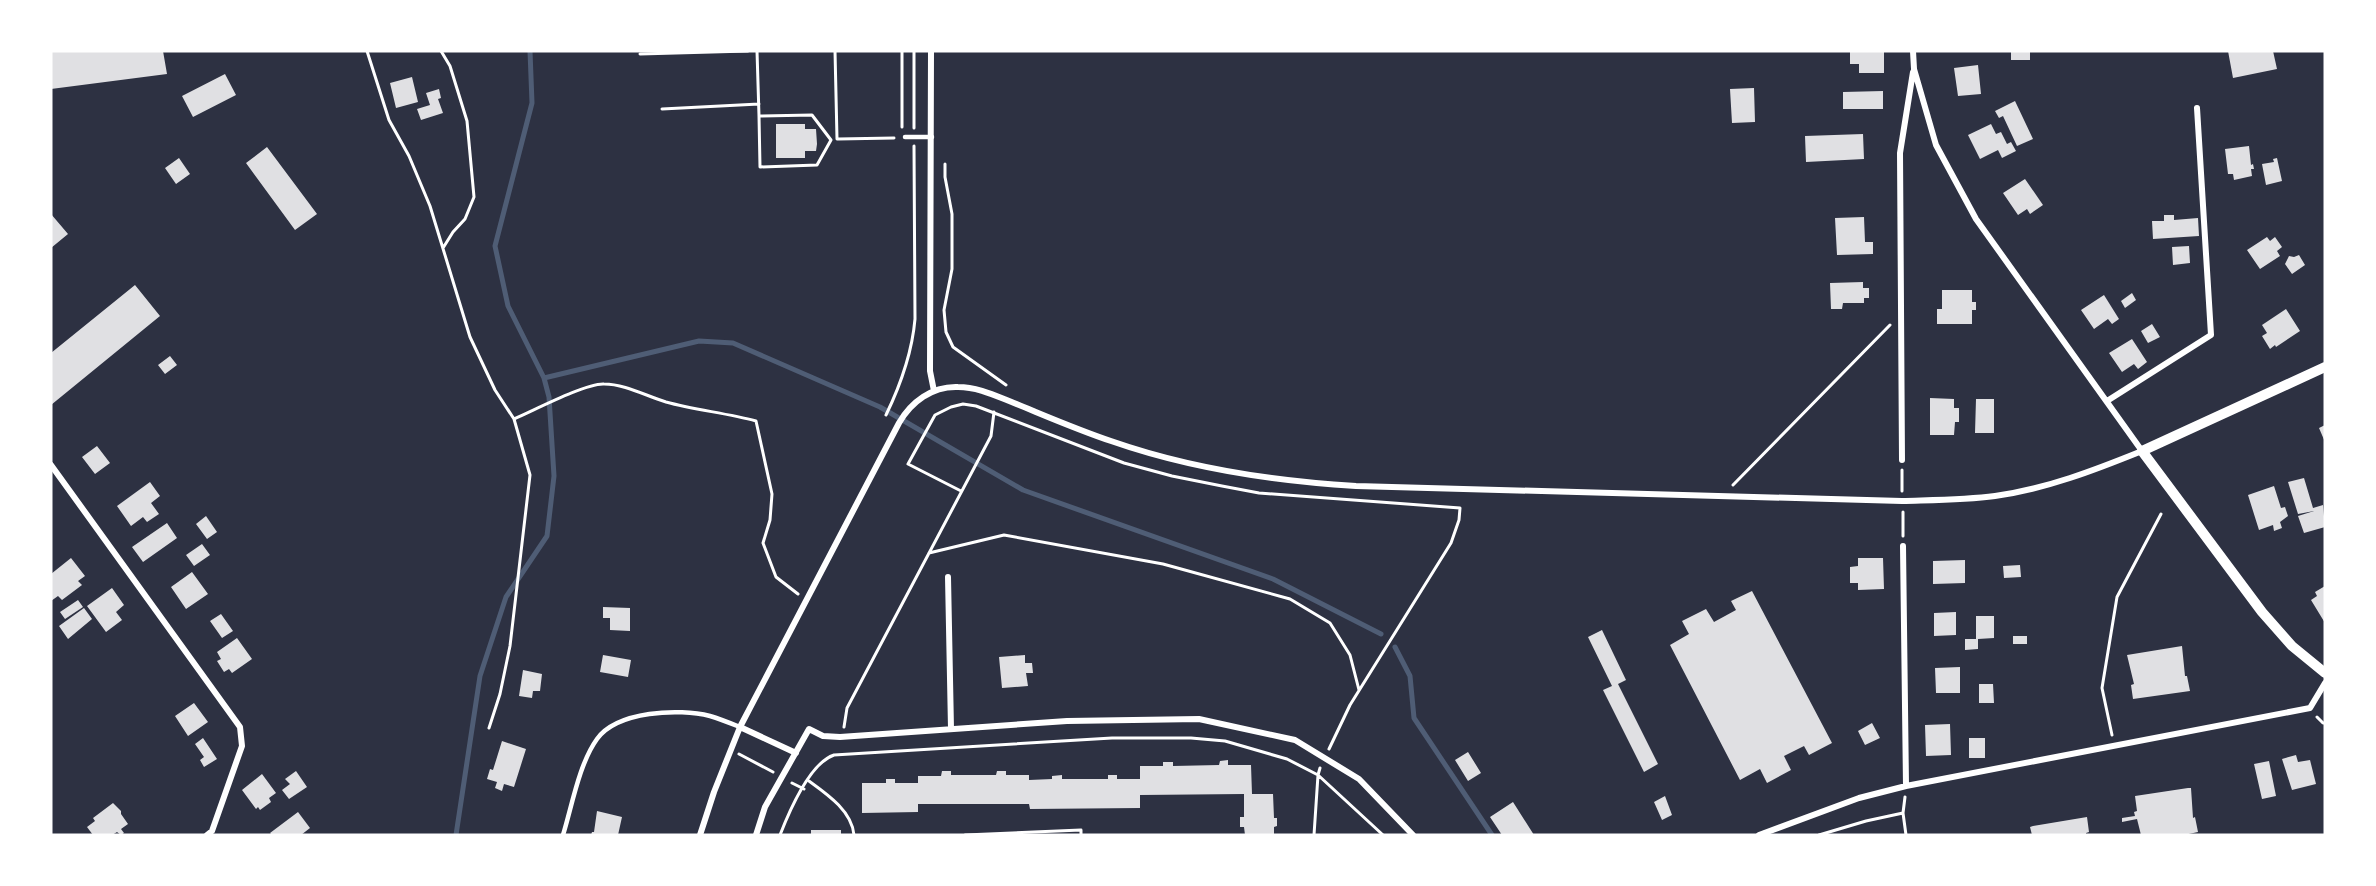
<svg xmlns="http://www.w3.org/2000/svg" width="2376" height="886" font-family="'Crimson Pro',serif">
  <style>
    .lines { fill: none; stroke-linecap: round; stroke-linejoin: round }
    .stream { stroke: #4f5d75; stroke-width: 5 }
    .building { fill: #e0e0e3 }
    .path { stroke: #fff; stroke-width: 3 }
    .service { stroke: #fff; stroke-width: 4.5 }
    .minor { stroke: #fff; stroke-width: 6 }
    .tertiary { stroke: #fff; stroke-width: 10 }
  </style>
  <rect width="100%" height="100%" fill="#2d3142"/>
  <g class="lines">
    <!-- stream -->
    <path class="stream" d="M544,378l155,-37 34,2 147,64 143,83 250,89 108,55
      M1395,647l15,29 4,42 78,117
      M456,835l24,-159 26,-79 41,-61 7,-60 -5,-79 -5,-19 -36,-72 -13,-60 37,-143 -2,-52"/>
  </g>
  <!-- building -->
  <path class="building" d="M51,51h112l4,23 -116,15z
    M1850,51h34v22h-25v-9h-9z
    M2011,51h19v9h-19z
    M2228,51h45l4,18 -44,9z
    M1978,65l3,29 -23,2 -4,-28z
    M225,74l11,21 -43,22 -11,-21z
    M412,77l6,25 -22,6 -6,-25z
    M1754,88l1,34 -23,1 -2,-34z
    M439,89l2,9 -3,1 5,14 -22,7 -4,-11 13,-4 -4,-12z
    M1883,91v18h-40v-17z
    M2015,101l18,38 -16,7 -14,-30 -4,2 -4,-7z
    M776,124h29v5h11l1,15 -1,7h-11v7h-29z
    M1991,124l5,10 5,-2 6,12 4,-2 5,9 -14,7 -4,-8 -18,9 -12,-24z
    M1863,134l1,25 -58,3 -1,-26z
    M2249,146l2,19 2,-1 1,5h-3l1,7 -18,4 -1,-6h-5l-3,-25z
    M267,147l50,67 -22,16 -49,-67z
    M179,158l11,16 -14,10 -11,-16z
    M2277,158l5,23 -16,4 -4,-21 12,-2 -1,-3z
    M2025,179l18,26 -13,9 -3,-5 -9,6 -15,-22z
    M51,214l17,20 -17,14z
    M2164,215h10v5l24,-2 1,18 -46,3 -1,-18h12z
    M1864,217l1,25h8v12l-36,1 -2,-37z
    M2267,237l3,4 5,-4 7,10 -5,4 3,5 -20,13 -13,-19z
    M2189,246l1,17 -17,2 -1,-18z
    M2299,255l6,10 -13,9 -7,-10 4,-8 5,1z
    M1863,282v6h6v10h-5v5h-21l-1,6h-11l-1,-26z
    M135,285l25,31 -109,89v-52z
    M1942,290h30v12h4v8h-4v14h-35v-15h5z
    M2132,293l4,7 -11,8 -4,-7z
    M2104,295l15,24 -7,5 -4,-5 -14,10 -13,-19z
    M2286,309l14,22 -24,16 -1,-2 -5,4 -8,-13 5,-3 -5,-8z
    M2152,324l8,13 -12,6 -7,-12z
    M2132,339l15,23 -9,7 -4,-5 -12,8 -13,-19z
    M170,356l7,9 -12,9 -7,-9z
    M1930,398l24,1v9h5v14h-4l-1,13h-24z
    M1976,399h18v34h-19z
    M2325,425v17l-6,-14z
    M97,446l13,17 -15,11 -13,-17z
    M2304,478l9,30 10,-3 2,22 -21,6 -6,-17 16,-5 -16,3 -10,-32z
    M150,482l10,14 -9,7 8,11 -12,8 -4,-5 -12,9 -14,-20z
    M2274,486l7,22 4,-1 3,9 -8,6 2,6 -8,3 -1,-6 -14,5 -11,-35z
    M206,516l11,16 -10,7 -11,-15z
    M167,523l10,15 -34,24 -11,-15z
    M202,544l8,11 -16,11 -8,-11z
    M71,558l14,18 -7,5 4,4 -20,15 -4,-4 -7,5v-27z
    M1858,558h25l1,31 -26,1v-7h-8v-16l8,-1z
    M1965,560v23l-32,1v-23z
    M2020,565l1,12 -17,1 -1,-12z
    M192,572l16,22 -22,15 -15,-22z
    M2325,586v37l-14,-23 6,-4 -2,-4z
    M112,588l12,17 -8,7 6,8 -16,12 -19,-26z
    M1752,591l80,152 -23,12 -5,-9 -20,10 7,14 -24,13 -7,-14 -20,11 -70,-135 19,-11 -7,-13 24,-12 8,13 22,-12 -5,-9z
    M78,600l5,7 -18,12 -5,-7z
    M603,607l27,1v23l-20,-1v-12h-7z
    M84,608l8,11 -24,20 -9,-13z
    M1956,612v23l-22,1v-23z
    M221,614l12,17 -11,7 -12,-17z
    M1976,616h18v22l-16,1v10l-13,1v-11h11z
    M1602,630l24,50 -8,4 40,80 -14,8 -41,-82 9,-4 -24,-49z
    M2013,636h14v8h-14z
    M237,638l15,21 -20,14 -3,-4 -5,3 -7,-11 4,-2 -4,-7z
    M2182,646l3,30h2l3,15 -57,8 -2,-14 3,-1 -7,-29z
    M603,655l28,5 -3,17 -28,-5z
    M1025,655v8h7l1,10h-7l2,13 -26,2 -3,-31z
    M1960,667v26h-24l-1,-25z
    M523,670l19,4 -2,17h-7l-1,7 -13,-2z
    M1979,684h14l1,19h-15z
    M194,703l14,19 -20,14 -13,-20z
    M1872,723l8,15 -15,7 -7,-14z
    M1950,724l1,31 -25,1 -1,-31z
    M203,738l14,21 -13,8 -4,-7 4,-3 -9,-13z
    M1969,738h16v20h-16z
    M502,741l24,8 -12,38 -10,-3 -2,7 -7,-3 2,-6 -10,-3 3,-10 3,1z
    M1468,752l13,21 -13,8 -13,-21z
    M2296,755l2,7 12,-2 6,24 -24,6 -10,-31z
    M1228,760v5h23l1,29h21l1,24h3v8l-3,1v8h-29l-1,-8h-4v-10h4v-23l-104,1v13l-110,1 -1,-5h-111v8l-56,1v-30h24v-4h9v4h23v-7h23l1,-5h9v4h45l1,-4h9v4h23v5l23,-1v-3l10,-1v4h46v-4h9v4h23v-13h23v-4h10v4l46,-1 1,-4z
    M2269,761l7,35 -14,3 -8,-35z
    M296,771l11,16 -18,12 -7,-9 8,-6 -5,-5z
    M262,774l14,19 -7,5 2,4 -11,8 -2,-3 -2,2 -14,-19z
    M2188,788h3l2,30 2,-1 3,15 -14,3h-43l-4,-16 -15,3v-4l13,-2 -1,-4 3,-1 -2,-15z
    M1665,796l7,19 -10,5 -8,-18z
    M1513,802l21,33h-32l-12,-18z
    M113,803l8,8v3l7,10 -7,5 3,4 -3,2 -4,-3 -5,3h-19l-6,-8 8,-6 -2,-3z
    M597,811l25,6 -4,18h-27l1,-3h2z
    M298,812l12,16 -9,7h-29l-2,-2z
    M2087,817l2,15 -3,1v2h-54l-2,-8 3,-1z
    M811,830h30v5h-30z"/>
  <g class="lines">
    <!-- path -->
    <path class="path" d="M367,51l22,69 20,36 21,50 40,131 25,53 19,29 16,56 -20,171 -10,48 -11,34
      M441,51l9,15 17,55 7,76 -9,22 -12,13 -10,16
      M757,51l2,65
      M835,51l2,88
      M902,51v76
      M914,51v77
      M640,54l108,-3
      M662,109l97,-5
      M812,115l19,25 -14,25 -57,2 -1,-51z
      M838,139l56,-1
      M945,164v13l7,37v55l-8,41 2,22 7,15 53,38
      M886,415c15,-31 26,-61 29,-96l-1,-173
      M514,419c19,-8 72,-36 90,-35 21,0 42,12 62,18 29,8 60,11 90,19l16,73 -2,26 -7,23 13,34 22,17
      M1902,470v21
      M1733,485l157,-160
      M961,491l-53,-27 27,-49 16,-8 12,-3 13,2 148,57 48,13 50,10 37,7 201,15 -1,12 -8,23 -101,162 -21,44
      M1903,512v24
      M929,553l75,-18 159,29 127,35 40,24 20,32 9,35
      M2317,717l6,6h2
      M844,727l3,-19 144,-272 3,-24
      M2112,735l-10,-47 15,-91 44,-83
      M739,754l34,18
      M809,781c18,13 43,30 45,54
      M792,783l12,6
      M1905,797l-2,16 3,22
      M780,835c9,-23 30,-72 54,-80l278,-17h79l34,3 62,18 31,16 65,60
      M965,835l116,-5v5
      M1314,835l4,-60 2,-7
      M1819,835l47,-14 37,-8"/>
    <!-- service -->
    <path class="service" d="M905,137h27
      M563,835c9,-29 16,-71 34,-96 20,-28 82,-31 113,-23 10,3 20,7 30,11"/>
    <!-- minor -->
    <path class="minor" d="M931,51l-1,320 4,20
      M2107,401l104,-66 -14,-227
      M1902,460l-2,-307 13,-81
      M51,465l189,262 2,19 -30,85 -5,4
      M1903,546l3,240
      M948,577l3,152
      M740,727l56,26
      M700,835l14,-43 26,-65 159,-304c12,-21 33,-37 59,-36 20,0 38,9 56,16 32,13 64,27 97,38 80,28 161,40 245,45l546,15c31,-1 63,-1 93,-5 51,-7 100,-26 147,-45l-166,-232 -40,-74 -22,-76 -1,-18
      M756,835l9,-28 44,-78 14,7 17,1 227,-16 132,-2 96,21 64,39 54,56
      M1759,835l100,-37 47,-12 404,-78 15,-25"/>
    <!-- tertiary -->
    <path class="tertiary" d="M2325,367l-183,84 120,161 30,34 33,27"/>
  </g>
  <!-- border -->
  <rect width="2376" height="886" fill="none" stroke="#ffffff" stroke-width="105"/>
</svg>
